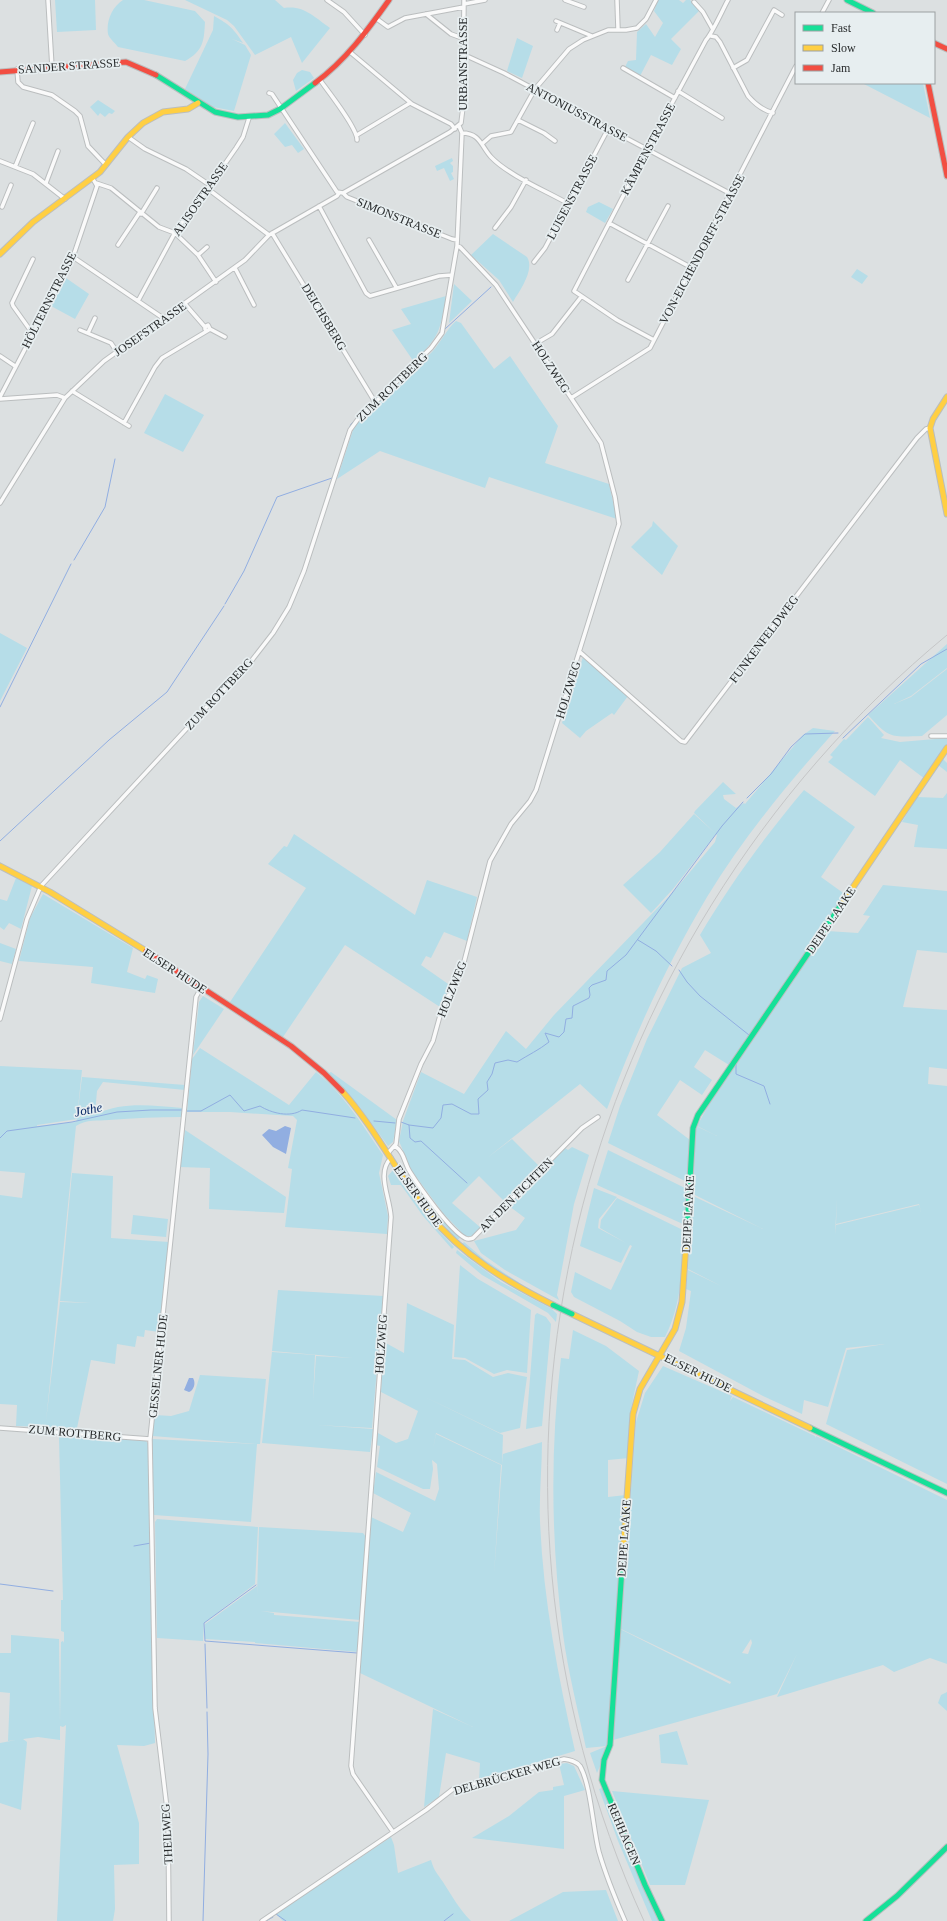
<svg xmlns="http://www.w3.org/2000/svg" width="947" height="1921" font-family="'Times New Roman',serif">
  <style>
    .green { fill: #b6dde8; fill-rule: evenodd }
    .water { fill: #91aee1 }
    .lines { fill: none; stroke-linecap: round; stroke-linejoin: round }
    .stream { stroke: #91aee1; stroke-width: 1 }
    .street-casing { stroke: #bbbebf; stroke-width: 5.5 }
    .fast-casing { stroke: #bbbebf; stroke-width: 7 }
    .slow-casing { stroke: #bbbebf; stroke-width: 7 }
    .jam-casing { stroke: #bbbebf; stroke-width: 7 }
    .street { stroke: #fafafa; stroke-width: 3.5 }
    .fast { stroke: #16e098; stroke-width: 5 }
    .slow { stroke: #ffcf43; stroke-width: 5 }
    .jam { stroke: #f24e42; stroke-width: 5 }
    .rail { stroke: #c5c6c7; stroke-width: 1 }
    .fast-bridge-casing { stroke: #bbbebf; stroke-width: 7; stroke-linecap: butt }
    .fast-bridge { stroke: #16e098; stroke-width: 5 }
    .labels { text-anchor: middle; stroke-width: 3.5; stroke-linejoin: round; paint-order: stroke }
    .street-label { font-size: 12px; fill: #282b2c; stroke: #e7eef0 }
    .water-label { font-size: 13px; font-style: italic; fill: #072766; stroke: #e7eef0 }
  </style>
  <rect width="100%" height="100%" fill="#dce0e1"/>
  <!-- green -->
  <path class="green" d="M55,0h40l1,30 -39,2z
    M123,0h21l51,11 10,11c-1,20 -2,29 -20,39l-67,-14c-3,-4 -9,-9 -10,-13 -2,-13 4,-27 15,-34z
    M185,0h90l9,8c20,-3 30,9 46,20l-28,35 -11,-26 -36,18 -21,-29 -7,-6z
    M658,0h21l4,3 3,-3h4l10,10 -29,29 10,10 -9,16 -21,-10 -11,21 -15,-9 3,-6 8,-1 1,-28 9,-8 9,13 8,-14 -9,-12z
    M214,16c15,8 20,13 29,27l-11,-4 13,6 6,10 -17,56 -21,-4 -28,-18 28,-59z
    M517,38l16,8 -11,32 -15,-7z
    M302,70l8,2 4,6 -18,13 -3,-11 4,-7z
    M862,83h61l7,35z
    M98,100l17,11 -3,3 -3,-1 -4,4 -5,-4 -2,3 -8,-9z
    M285,123l19,26 -6,4 -6,-8 -7,2 -11,-13z
    M452,158l1,3 -3,2 3,3v6l-2,1 3,6 -4,2 -6,-13 -7,3 -2,-5z
    M599,202l14,7 -8,14 -19,-11 2,-5z
    M493,234l34,23c8,13 -7,33 -14,45l-14,-22 -28,-25z
    M857,269l11,7 -6,8 -11,-7z
    M66,278l23,16 -14,25 -24,-13z
    M454,284l18,17 -23,22z
    M446,296c-6,36 -6,39 -32,66l-22,-32 19,-6 -10,-15z
    M456,321l5,2 33,46 16,-13 48,70 -13,37 64,21 8,35 -128,-42 -4,11 -105,-37 -43,28 16,-49 6,-10c24,-22 49,-44 73,-68 9,-10 14,-22 24,-31z
    M165,394l39,21 -21,37 -39,-19z
    M653,521l25,25 -16,29 -31,-28 21,-21z
    M0,633l27,15 -27,53z
    M947,644v24l-36,28 -17,8 17,-7 36,-28v46l-25,21c-31,1 -32,3 -54,-21z
    M583,657l45,39 -14,19 -2,-2 -26,18 -6,7 -18,-15z
    M868,717l16,18 -3,3 19,4 47,-4v7l-22,34 -25,-19 -25,36 -47,-34 5,-5 -3,-2 14,-16 2,1z
    M813,728l22,3c-47,52 -92,107 -128,166 -40,67 -73,139 -100,212l-27,-25 -93,74 25,-19 29,29 -35,35 -27,-27 -27,27 29,25 -8,8h-8l-22,-23 -32,-43 -12,-29 4,-20 18,-49 43,22 42,-63 20,18 28,-34 120,-124 41,-49 2,-7 -23,-22 1,-2 28,-29 13,12 -13,1 1,4 12,9 8,-5 1,1 58,-69z
    M943,759l4,4v9l-9,-7z
    M804,790l51,37 -34,50 25,18 -117,170 -24,-15 -11,17 18,13 -10,15 -22,-15 -23,35 33,25 -3,42 -79,-39 12,-37 27,-67 35,-71 29,-15 -11,-18c30,-51 66,-100 104,-145z
    M947,793v56l-33,-2 4,-22 -16,-3 15,-25 26,1z
    M694,814l22,20 -43,55 -22,24 -28,-28 37,-33z
    M294,834l121,81 12,-35 50,17 -10,44 -23,-9 -13,26 -5,-2 -5,9 30,21 -11,21 -95,-62 -62,92 -53,-35 76,-114 -38,-24 16,-18 3,1z
    M16,878l16,8 -11,43 -12,-6 -5,7 -4,-3v-28l7,2z
    M883,885l64,6v62l-30,-3 -14,57 44,3v59l-18,-2 -1,17 19,2v398l-121,-60 21,-74 38,-6 -39,4 -18,59 -24,-7 -2,14 -39,-18 -84,-45 7,-23 5,-37 -5,-2 2,-19 33,16 -33,-17 5,-73 70,33 -70,-35 3,-68 21,10 -20,-10 11,-20 119,-175 31,2 12,-17 -7,-1zM837,1199l-1,25 83,-20 2,8 -2,-7 -83,20 -1,9z
    M43,894l90,54 -6,24 18,7 2,-4 11,4 -3,14 -64,-10 2,-16 -74,-6 11,-43z
    M0,943l16,6 -4,15 -12,-3z
    M203,996l21,13 -31,46 6,-53z
    M200,1048l89,57 27,-33c28,22 47,54 67,83l-4,18 9,43 -1,18 -102,-7 7,-58 -4,-1 9,-48 -4,-4 -63,-4h-43l5,-53z
    M0,1066l82,4 -5,47 5,-40 103,8v5l-82,-8 -6,9 -2,22 2,1c26,-13 57,-8 85,-6v9c-24,0 -48,1 -73,3 -12,1 -22,-1 -33,6l-30,295 14,-119 31,1 -31,-2 12,-128 41,3 -2,62 58,4 -10,90 -14,-2 -1,7 -7,-1 -2,11 -18,-3 -2,20 -24,-4 -14,68 -61,-2 1,-21 -17,-1v-209l22,3 3,-25 -25,-2zM77,1119l-1,3 -39,4v-1z
    M331,1072l66,48 -4,22 -5,4 -29,-40 -30,-33z
    M185,1130l101,67 -2,16 -75,-4 1,-41 -30,-1z
    M572,1147l17,8 -15,49 -17,91 2,5 -54,-30 -24,-17 -7,-12 42,-11 9,-12 -16,-12 56,-58 3,2z
    M608,1150l79,39 -2,36 -88,-40z
    M393,1170l40,55 21,22 -2,2 -29,-33 -22,-31h-10l-3,-9z
    M594,1188l23,9 -18,22 -1,9 28,15 -26,-15 1,-8 16,-22 68,33c-3,36 -3,73 -20,106h-14l-14,-5 -17,-11 -46,-24 -3,-5 4,-20 36,18 21,-44 -2,-1 -9,18 -41,-17z
    M420,1194l40,43 -1,2h-2l-24,-26z
    M133,1215l35,4 -2,18 -35,-3z
    M464,1242l21,18 39,26 -35,-20 -27,-22z
    M457,1250l44,32 51,27 5,5 -1,8 -8,-9 -66,-38 -26,-22z
    M460,1265l18,14 53,31 -4,63 -20,-3 -13,4 -29,-16 -11,-1z
    M278,1290l105,6 -11,132 -55,-3 56,4 -3,23 -108,-9 10,-91 43,3 -2,46 3,-45 37,2 -81,-7z
    M407,1303l47,22 -2,34 13,1 28,17 15,-4 19,4 -7,51 -20,5 -77,-37 80,39 -1,29 1,-10 39,-12c0,26 -3,53 -2,79 3,77 18,155 35,230l-96,29 1,-17 -34,-10 -7,44 -15,10 9,-98 40,18 -113,-54 11,-156 32,15 8,-19 -38,-20 3,-21 59,29 4,-12 -2,-25 -5,-4 1,9 -3,20h-7l-46,-22 3,-21 -4,-1 2,-12 18,10 12,-4 10,-28 -37,-19 3,-50 20,11zM436,1433l66,32 -8,110 7,-110 -65,-31 -3,15z
    M537,1313l9,4 5,7 -9,102 -16,3 9,-114z
    M573,1330l33,16 33,25 -9,42 -1,45 -21,2v37l18,-2 -17,250 -12,28 -7,-20 17,-7 -21,2c-8,-38 -18,-76 -23,-114 -12,-92 -13,-184 -2,-276l8,1z
    M663,1366l69,30 -2,5 3,-4 82,39v2l1,-2 131,64v164l-17,-6 -36,14 -11,-7 -106,32 20,-43 -20,40 -164,46 7,-111 110,55 1,-2 -110,-53 15,-207 9,-29zM751,1639l1,4 -4,11 -6,-1z
    M200,1375l66,4 -6,65h-3l-6,78 -97,-7 -2,-76 104,5 -104,-8 3,-21 16,1 18,-5z
    M61,1435l85,6 2,3 7,299 -11,3 -27,-1 22,78v41l-25,1 1,44 -2,12h-56l9,-196 -3,2 -3,-1v14l-22,-3 -15,2 4,3 -6,68 -21,-7v-60l16,-3 -8,1 2,-48 -10,-1v-39h11v-18l48,4 1,83 1,-80 2,-1 1,2v-11l-3,-1v-31h2l-4,-163z
    M157,1519l101,8 -3,57 -51,39 -1,18 -46,-3 -2,-116z
    M259,1527l104,6 3,4 -6,83 -99,-9 13,2v2l86,7 -2,30 -103,-9v-5v4l-50,-3v-15l52,-38v8z
    M947,1692v19l-9,-8 3,-8z
    M677,1731l11,34 -27,-2 -2,-28z
    M567,1763l7,3 11,24 -21,6v53l-92,-11 37,-22 30,-24 14,-2v-3l11,-2 -5,-21z
    M602,1788l57,133h-7l-34,-80 -19,-52z
    M612,1791l97,9 -24,85h-35z
    M391,1837l3,8 4,28 33,-13c3,11 6,13 12,22 9,14 16,27 28,39h-188l-7,-7z
    M606,1890l12,31h-109l54,-29z"/>
  <!-- water -->
  <path class="water" d="M285,1126l6,2 -5,26 -13,-7 -11,-12 7,-6 7,2z
    M189,1378h4c3,5 1,12 -4,14l-5,-2z"/>
  <g class="lines">
    <!-- stream -->
    <path class="stream" d="M445,329l46,-42
      M376,398l29,-27
      M345,439l6,-15 22,-22
      M74,560l31,-53 10,-48
      M225,604l19,-33 33,-74 55,-19
      M0,707l71,-143
      M843,738l78,-74 26,-15
      M747,798l24,-24 20,-27 14,-13 33,-1
      M0,841l109,-101 58,-48 57,-86
      M638,940l18,11 16,15
      M679,970l8,12 13,14 49,39
      M736,1063v11l28,12 6,18
      M187,1111h14l29,-16 14,16 16,-5c11,7 30,12 42,4l53,8
      M374,1121l21,2
      M401,1122l8,3 1,13 5,4 6,-1 46,42
      M409,1125l24,3 8,-10 2,-13 9,-1 19,10h8l-1,-15 10,-9 -1,-8 5,-8 3,-11 13,-3 9,2c11,-7 22,-12 32,-20l-4,-9 14,4 5,-5 2,-13 6,-1 1,-12 16,-8 1,-3 -1,-7 3,-3 14,-5 1,-9 19,-16 96,-129 21,-24
      M0,1138l7,-7 65,-9 45,-10 34,-2h31
      M134,1546l17,-3
      M0,1584l53,7
      M256,1585l-52,38 1,18 152,12
      M205,1644l2,64
      M276,1914l10,7
      M203,1921l5,-167 -1,-42
      M266,1921l7,-4
      M444,1921l9,-7"/>
    <!-- street casing -->
    <g class="street-casing">
      <path id="street" d="M48,0l4,67
        M327,0l17,12 21,23
        M565,0l19,7
        M617,0l1,29
        M694,2l9,10 9,16
        M464,4l21,-4
        M822,13l7,-13
        M426,14l25,20 11,4
        M377,19l11,8 17,-9 59,-11
        M556,21l36,15
        M557,30l3,-7
        M711,36l5,1 4,5 28,54c7,8 14,14 25,17
        M350,52l62,52 39,20 4,5
        M463,57h6l35,16 227,121
        M623,68l52,30
        M733,68l14,-8 27,-50 8,5
        M17,69l1,13 5,5 29,8 23,16 5,5 8,30 18,19
        M320,80c8,11 38,49 37,60
        M678,91l44,27
        M269,93l3,1 65,98 6,1 107,-61 11,-9 2,-16 1,-107
        M518,120l26,13 11,8
        M462,133c18,0 19,13 29,24 17,18 55,34 78,47
        M357,135l53,-32
        M128,137l17,12 41,20 25,17
        M483,143l8,-7 20,-4 24,-43 34,-40 14,-9 25,-10h18l11,-2 9,-9 10,-19
        M0,161l33,13 32,25
        M15,167l18,-44
        M46,183l12,-32
        M96,183l15,5 48,39 16,6 23,22 18,27
        M208,189l61,46
        M343,193l4,4 105,42 5,1
        M319,206l47,87 4,3 69,-20 13,-1
        M2,207l9,-22
        M141,214l16,-26
        M609,223l83,45
        M495,228l16,-21 15,-27
        M272,233l103,169
        M369,240l27,47
        M118,245l22,-33
        M198,255l9,-8
        M73,257l90,61
        M33,259l-21,44 1,3 20,28
        M534,262l11,-14 63,-119
        M235,268l19,37
        M628,280l40,-74
        M138,301l40,-74 14,-16 44,-63 7,-11 6,-19
        M185,304l20,23v2l2,2 3,-2 -2,-4 -3,2
        M210,329l15,8
        M80,330l31,13 6,9
        M88,333l7,-15
        M654,340l-37,-20 -43,-29 75,-145 57,-106c6,-6 17,-31 22,-40
        M535,344l17,-10 29,-37
        M0,356l15,10
        M72,391l57,35
        M0,397l73,-140 24,-71 -4,-7
        M571,398l79,-50 146,-282
        M0,399l57,-4 8,3
        M124,423l31,-56 7,-9 45,-27
        M0,503l65,-105 39,-37 141,-101 24,-25 68,-39 2,-3
        M580,652l101,89 4,1 232,-304 9,-9 4,-1
        M931,736h16
        M0,1019l27,-100 14,-33 173,-187 28,-26 31,-40 16,-26 15,-36 46,-141 8,-11 73,-71 11,-15 15,-87 5,-113 -3,-7
        M395,1146c10,7 9,17 15,26 10,16 40,58 55,66 3,2 5,1 8,0l109,-110 16,-11
        M388,1153l8,-9 3,-25 22,-55 12,-23 8,-29 23,-50 26,-101 21,-37 19,-23 6,-11 83,-266 -4,-27 -14,-54 -105,-158 -36,-38 -3,-1
        M391,1158c-15,15 -1,39 0,59l-40,549 2,8 40,58
        M0,1428l150,11
        M169,1921l-1,-104 -13,-109 -5,-269 46,-442 5,-9
        M262,1921l164,-111 27,-21 111,-30c6,1 12,2 16,7 11,19 13,64 19,86 7,24 16,46 26,69"/>
    </g>
    <!-- fast casing -->
    <g class="fast-casing">
      <path id="fast" d="M847,0l26,13
        M156,75l59,37 23,5 30,-2 12,-6 35,-26
        M687,1230l6,-102 5,-13 143,-210
        M810,1428l137,65
        M623,1553l-13,192 -6,15 -2,20 43,105 17,36
        M866,1921l31,-25 50,-49"/>
    </g>
    <!-- slow casing -->
    <g class="slow-casing">
      <path id="slow" d="M0,254l33,-32 67,-50 28,-35 15,-14 20,-11 25,-3 10,-6
        M947,397l-14,22 -3,9 17,86
        M0,866l50,26 96,59
        M841,905l106,-157
        M342,1091c34,38 56,84 87,123 33,41 78,68 124,91
        M572,1314l238,114
        M623,1553l10,-139 7,-25 35,-60 7,-27 5,-72"/>
    </g>
    <!-- jam casing -->
    <g class="jam-casing">
      <path id="jam" d="M934,43l13,6
        M0,72l126,-10 30,13
        M315,83c31,-23 52,-52 74,-83
        M928,83l19,93
        M146,951l145,95 33,27 18,18"/>
    </g>
    <!-- street -->
    <use href="#street" class="street"/>
    <!-- fast -->
    <use href="#fast" class="fast"/>
    <!-- slow -->
    <use href="#slow" class="slow"/>
    <!-- jam -->
    <use href="#jam" class="jam"/>
    <!-- rail -->
    <path class="rail" d="M644,1921c-205,-447 -74,-975 303,-1286"/>
    <!-- fast-bridge casing -->
    <g class="fast-bridge-casing">
      <path id="fast-bridge" d="M553,1305l19,9"/>
    </g>
    <!-- fast-bridge -->
    <use href="#fast-bridge" class="fast-bridge"/>
  </g>
  <g class="labels">
    <!-- street labels -->
    <g class="street-label">
      <text transform="translate(463 64) rotate(-90)" y="4">URBANSTRASSE</text>
      <text transform="translate(69 66) rotate(-4)" y="4">SANDER STRASSE</text>
      <text transform="translate(577 112) rotate(28)" y="4">ANTONIUSSTRASSE</text>
      <text transform="translate(648 149) rotate(-62)" y="4">KÄMPENSTRASSE</text>
      <text transform="translate(572 197) rotate(-62)" y="4">LUISENSTRASSE</text>
      <text transform="translate(200 199) rotate(-55)" y="4">ALISOSTRASSE</text>
      <text transform="translate(399 218) rotate(22)" y="4">SIMONSTRASSE</text>
      <text transform="translate(702 249) rotate(-62)" y="4">VON-EICHENDORFF-STRASSE</text>
      <text transform="translate(49 300) rotate(-63)" y="4">HÖLTERNSTRASSE</text>
      <text transform="translate(324 317) rotate(59)" y="4">DEICHSBERG</text>
      <text transform="translate(150 329) rotate(-35)" y="4">JOSEFSTRASSE</text>
      <text transform="translate(551 367) rotate(57)" y="4">HOLZWEG</text>
      <text transform="translate(392 387) rotate(-44)" y="4">ZUM ROTTBERG</text>
      <text transform="translate(764 639) rotate(-53)" y="4">FUNKENFELDWEG</text>
      <text transform="translate(568 690) rotate(-73)" y="4">HOLZWEG</text>
      <text transform="translate(219 694) rotate(-47)" y="4">ZUM ROTTBERG</text>
      <text transform="translate(831 920) rotate(-56)" y="4">DEIPE LAAKE</text>
      <text transform="translate(175 971) rotate(33)" y="4">ELSER HUDE</text>
      <text transform="translate(452 989) rotate(-68)" y="4">HOLZWEG</text>
      <text transform="translate(516 1195) rotate(-45)" y="4">AN DEN FICHTEN</text>
      <text transform="translate(418 1196) rotate(54)" y="4">ELSER HUDE</text>
      <text transform="translate(688 1214) rotate(-87)" y="4">DEIPE LAAKE</text>
      <text transform="translate(381 1344) rotate(-86)" y="4">HOLZWEG</text>
      <text transform="translate(158 1366) rotate(-84)" y="4">GESSELNER HUDE</text>
      <text transform="translate(698 1373) rotate(26)" y="4">ELSER HUDE</text>
      <text transform="translate(75 1433) rotate(5)" y="4">ZUM ROTTBERG</text>
      <text transform="translate(624 1538) rotate(-86)" y="4">DEIPE LAAKE</text>
      <text transform="translate(507 1776) rotate(-16)" y="4">DELBRÜCKER WEG</text>
      <text transform="translate(167 1834) rotate(-93)" y="4">THEILWEG</text>
      <text transform="translate(624 1834) rotate(67)" y="4">REHHAGEN</text>
    </g>
    <!-- water labels -->
    <g class="water-label">
      <text transform="translate(88 1109) rotate(-12)" y="5">Jothe</text>
    </g>
  </g>
  <!-- legend -->
  <rect x="795" y="12" width="140" height="72" fill="#e7eef0" stroke="#9ba0a2"/>
  <rect x="803" y="25" width="20" height="6" fill="#16e098" stroke="#9ba0a2"/>
  <text x="831" y="32" font-size="12" fill="#282b2c">Fast</text>
  <rect x="803" y="45" width="20" height="6" fill="#ffcf43" stroke="#9ba0a2"/>
  <text x="831" y="52" font-size="12" fill="#282b2c">Slow</text>
  <rect x="803" y="65" width="20" height="6" fill="#f24e42" stroke="#9ba0a2"/>
  <text x="831" y="72" font-size="12" fill="#282b2c">Jam</text>
</svg>
